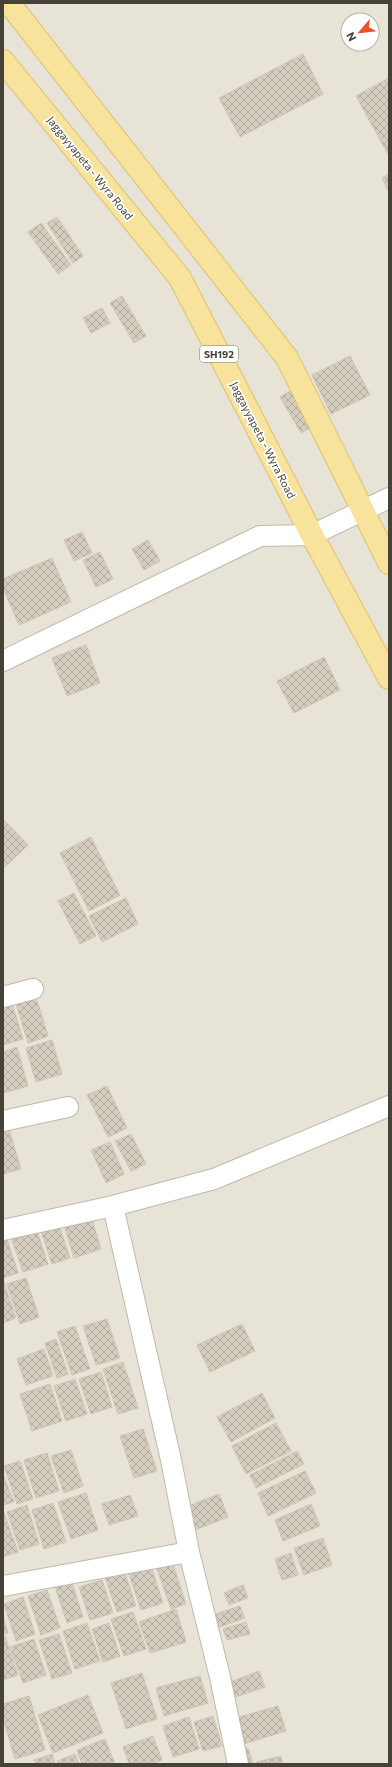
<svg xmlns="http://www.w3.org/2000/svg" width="392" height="1767" font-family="Commissioner,sans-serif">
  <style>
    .residential { fill: #e7e3d7; fill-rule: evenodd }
    .building { fill: url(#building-cross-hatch); stroke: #cfc5b3 }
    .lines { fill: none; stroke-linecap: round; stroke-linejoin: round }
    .street-casing { stroke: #bfb9ac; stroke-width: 22 }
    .primary-casing { stroke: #ddc16e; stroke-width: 24 }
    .street { stroke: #fff; stroke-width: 20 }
    .primary { stroke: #f8e39d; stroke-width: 22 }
    .labels { text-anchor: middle; stroke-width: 3.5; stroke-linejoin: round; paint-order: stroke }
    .shield { fill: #fff; stroke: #7e7b74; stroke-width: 1 }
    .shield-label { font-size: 10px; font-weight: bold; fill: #474238 }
    .street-label { font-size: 11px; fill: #474238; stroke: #fff }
  </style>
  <defs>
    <pattern id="building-cross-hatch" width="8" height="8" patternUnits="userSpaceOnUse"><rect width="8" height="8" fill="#d5cdbf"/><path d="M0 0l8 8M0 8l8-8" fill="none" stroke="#afa89c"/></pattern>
  </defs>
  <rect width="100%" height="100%" fill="#f4f1e9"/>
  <!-- residential -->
  <path class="residential" d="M3,3h386v1761h-386zM348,20h24v24h-24z"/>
  <!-- building -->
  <path class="building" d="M303,54l20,40 -83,43 -21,-39z
    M389,78v78l-33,-60z
    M389,174v18l-7,-14z
    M57,217l26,39 -10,7 -26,-40z
    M41,223l30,42 -13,9 -30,-42z
    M122,296l24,40 -12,7 -24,-40z
    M102,308l8,15 -19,10 -8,-15z
    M350,356l20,39 -39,19 -19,-39z
    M306,382l21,36 -26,15 -21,-36z
    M82,532l10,21 -18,8 -10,-21z
    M148,540l12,21 -16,9 -12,-21z
    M100,552l13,27 -17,8 -13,-27z
    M52,558l19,44 -52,23 -16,-37v-9z
    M86,645l14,38 -33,13 -15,-38z
    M324,657l16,33 -46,23 -17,-32z
    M3,819l25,26 -23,22 -2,-2z
    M91,837l29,58 -31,16 -29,-58z
    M74,893l22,43 -16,8 -22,-43z
    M126,898l12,26 -36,18 -13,-26z
    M35,994l13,42 -20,7 -13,-43z
    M11,1000l12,39 -20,6v-43z
    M52,1040l10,34 -26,8 -10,-34z
    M17,1047l11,39 -25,7v-41z
    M107,1086l20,42 -19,9 -21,-42z
    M8,1126l13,43 -18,5v-46z
    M131,1134l15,30 -15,7 -16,-30z
    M110,1142l14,32 -18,9 -15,-33z
    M91,1216l10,33 -27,9 -10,-33z
    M58,1222l12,36 -18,6 -12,-36z
    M36,1228l12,36 -25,8 -12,-35z
    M5,1233l13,40 -15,5v-44z
    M26,1278l13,39 -19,7 -13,-40z
    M3,1279l13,39 -13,5z
    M107,1319l13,39 -24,7 -13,-39z
    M242,1324l13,27 -45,21 -13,-27z
    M75,1326l15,43 -18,6 -15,-43z
    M56,1339l12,35 -11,4 -12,-35z
    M44,1349l9,27 -27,9 -9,-26z
    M123,1362l15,46 -20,6 -15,-45z
    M101,1372l11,35 -21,7 -12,-35z
    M75,1379l12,35 -21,7 -12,-35z
    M50,1384l12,37 -30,10 -12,-37z
    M262,1393l13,25 -44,24 -14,-25z
    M276,1423l15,28 -45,23 -14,-28z
    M143,1429l14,42 -23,7 -14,-42z
    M71,1450l12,36 -19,7 -13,-37z
    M297,1451l7,13 -48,24 -6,-13z
    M47,1453l12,38 -23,7 -12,-38z
    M20,1461l13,38 -16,5 -13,-38z
    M305,1471l11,22 -48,23 -10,-23z
    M3,1474l11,28 -11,3z
    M86,1493l12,37 -27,9 -13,-37z
    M219,1494l9,23 -33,13 -9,-23z
    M130,1495l8,21 -29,9 -7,-21z
    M53,1503l13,39 -22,7 -12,-39z
    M311,1504l9,22 -37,15 -8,-21z
    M27,1505l12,39 -19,6 -13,-38z
    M3,1510l15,42 -15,5z
    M323,1538l9,27 -28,10 -10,-27z
    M291,1553l7,22 -16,5 -7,-21z
    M172,1561l14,43 -15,5 -15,-43z
    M151,1566l12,37 -22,7 -12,-36z
    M123,1567l13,39 -19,6 -13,-38z
    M70,1577l13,40 -16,6 -13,-40z
    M102,1580l11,33 -23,7 -11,-33z
    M243,1585l5,13 -19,7 -5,-12z
    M47,1590l13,38 -19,7 -13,-39z
    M23,1597l12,37 -19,7 -12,-37z
    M240,1606l5,12 -31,11 -5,-13z
    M176,1609l10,33 -36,11 -11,-31z
    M133,1612l13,37 -22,7 -13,-37z
    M3,1616l5,17 -5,1z
    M246,1622l4,12 -23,6 -4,-11z
    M87,1623l13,38 -25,8 -12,-38z
    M109,1623l11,33 -17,6 -11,-33z
    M59,1634l13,39 -20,6 -13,-39z
    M5,1636l13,39 -15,5v-43z
    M34,1639l12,36 -23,8 -13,-36z
    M259,1671l6,16 -29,10 -6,-15z
    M142,1673l15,46 -31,10 -15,-46z
    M200,1676l8,27 -44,13 -8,-28z
    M88,1695l15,38 -50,20 -15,-38z
    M29,1696l16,54 -30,9 -12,-40v-15z
    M278,1706l8,25 -43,13 -8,-26z
    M213,1716l9,30 -19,5 -9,-29z
    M189,1717l10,32 -26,8 -10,-31z
    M153,1736l9,24 -11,4h-22l-6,-17z
    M105,1739l10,25h-33l-5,-14z
    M248,1748l5,16h-10l-4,-13z
    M52,1754l3,10h-19l-2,-4z
    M75,1754l4,10h-21l-1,-3z
    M281,1756l2,8h-27v-2z"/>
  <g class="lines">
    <!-- street casing -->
    <g class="street-casing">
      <path id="street" d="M3,661l257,-125 52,-1 77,-37
        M3,997l30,-8
        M3,1121l65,-14
        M113,1206l58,254 18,92 31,125 18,87
        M3,1230l110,-24 101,-27 175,-73
        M3,1586l186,-34"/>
    </g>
    <!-- primary casing -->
    <g class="primary-casing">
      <path id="primary" d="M9,3l278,355 102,205
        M3,61l177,217 132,257 77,143"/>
    </g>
    <!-- street -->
    <use href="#street" class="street"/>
    <!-- primary -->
    <use href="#primary" class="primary"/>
  </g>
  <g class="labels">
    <!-- shield labels -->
    <rect class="shield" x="200" y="346" width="38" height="16" rx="3"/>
    <g class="shield-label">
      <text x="219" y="358">SH192</text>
    </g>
    <!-- street labels -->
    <g class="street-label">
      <text transform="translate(90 168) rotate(51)" y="4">Jaggayyapeta - Wyra Road</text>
      <text transform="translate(263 440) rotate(63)" y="4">Jaggayyapeta - Wyra Road</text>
    </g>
  </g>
  <!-- border -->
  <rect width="392" height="1767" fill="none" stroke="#474238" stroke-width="8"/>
  <!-- north arrow -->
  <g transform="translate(360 32) rotate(242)"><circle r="19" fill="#ffffff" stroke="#b5b3af"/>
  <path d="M0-3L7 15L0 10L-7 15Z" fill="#ed4f26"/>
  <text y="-6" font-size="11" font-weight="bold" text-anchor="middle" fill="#474238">N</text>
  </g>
</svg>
